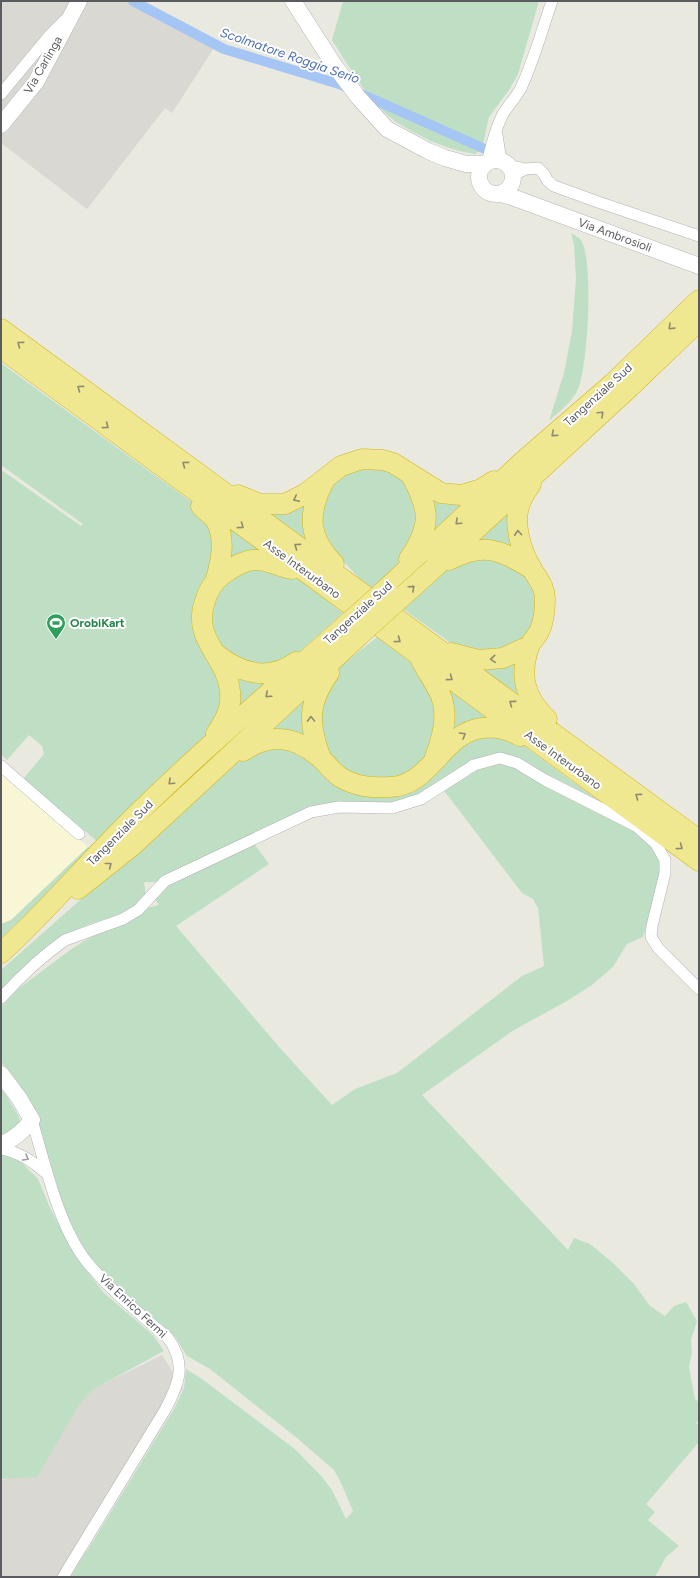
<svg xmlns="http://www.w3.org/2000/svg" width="700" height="1578" font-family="Figtree,sans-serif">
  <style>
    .commercial { fill: #f9f6d6 }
    .industrial { fill: #d9d8d2 }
    .green { fill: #bfdfc4 }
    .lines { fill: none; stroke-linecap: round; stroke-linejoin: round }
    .canal { stroke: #a5c5f5; stroke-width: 10 }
    .street-casing { stroke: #b1b2b6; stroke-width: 12 }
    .secondary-casing { stroke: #b4b5bb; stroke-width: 17 }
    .highway-casing { stroke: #d2b618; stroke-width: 21 }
    .street { stroke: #fff; stroke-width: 11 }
    .secondary { stroke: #fff; stroke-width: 16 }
    .highway { stroke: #f0e791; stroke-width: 20 }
    .highway-bridge-casing { stroke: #d2b618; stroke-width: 21; stroke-linecap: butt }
    .highway-bridge { stroke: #f0e791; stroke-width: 20 }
    .oneway { stroke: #8e8c70 }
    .oneway2 { stroke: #9b9d9f }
    .labels { text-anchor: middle; stroke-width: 4; stroke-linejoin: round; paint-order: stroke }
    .street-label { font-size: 12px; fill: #595b5f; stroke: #fff }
    .leisure-label { font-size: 12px; font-weight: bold; fill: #27864d; stroke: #fff; text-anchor: start }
    .water-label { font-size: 13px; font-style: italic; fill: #4c6eb4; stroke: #fff }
  </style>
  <rect width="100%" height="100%" fill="#eae9e0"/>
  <!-- commercial -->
  <path class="commercial" d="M1,771l87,76 -77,73 -10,4z"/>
  <!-- industrial -->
  <path class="industrial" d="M1,1h75l-41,80 -34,41z
    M84,1h41l89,47 -42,65 -7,-5 -78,101 -86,-66v-9l41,-48z
    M162,1355l21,33 -102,160 55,29h-135v-97l17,-3 73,-87z"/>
  <!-- green -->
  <path class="green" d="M343,1h196l-21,73 -9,16 -20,27 -7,32 -7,5c-15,-2 -30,-7 -44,-13 -12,-6 -24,-12 -35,-19 -28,-21 -46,-54 -64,-82z
    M571,233c3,2 8,4 10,7 13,20 7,127 -3,149 -6,14 -19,22 -29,32l15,-48 8,-42 4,-53 -2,-33z
    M1,363l192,140 19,24 4,17 -12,41 20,102 -10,43 -116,112 -75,-63 21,-25 -2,-8 -13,-11 -22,25 -6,-6v-281l2,-2 78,55 2,-2 -82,-59z
    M368,466l32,7 20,41 -12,40 -38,36 -39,-42 -7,-10 -4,-26 9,-24 19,-17z
    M425,488l46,10 -43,44z
    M308,498l12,57 -54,-45z
    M515,500l1,47 -51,-1z
    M222,519l44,34 -34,10z
    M470,555l49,12c4,6 10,12 13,18 7,15 2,35 -3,50l-21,12 -30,5 -26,-8 -49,-35 46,-41z
    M245,567l49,8 49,38 -45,40 -37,16 -42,-22 -11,-35 3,-16z
    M377,637l41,31 19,31 -6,53 -12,13 -21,12 -35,2 -30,-17 -16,-30 8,-44 12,-19z
    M523,653l3,48 -59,-40z
    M229,675l47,3 -43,42z
    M436,675l69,51 -51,8z
    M311,690l-3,45 -46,2z
    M476,734l41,7 89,65 -108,-50 -78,41 -29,9 -53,-2 -180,78h-14c0,3 2,8 1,12 -3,17 -47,26 -60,32 -12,4 -23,10 -33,17 -19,12 -35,31 -51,48v-21l237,-210 14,-10 38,-3 81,50z
    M500,760l126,64 26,19 11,25 -20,69 -16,7 -14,23 -21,18 -25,16 -53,29 -92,65 146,155 6,-12 16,6 22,18 22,22 16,22 15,10 9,-10 12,-4 11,19 -6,19 1,12 -3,15 6,32 4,3v17l-3,4 3,3v16l-53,62 9,8 -7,8 31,26 -13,11 -11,20h-584l103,-168 10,-21 2,-19 16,10 94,71 26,27 10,13 14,29 7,-8 -12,-28 -7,-13 -37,-32 -87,-69 -23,-13 -11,-18 -73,-64 -11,-14 -9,-14 -17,-32 -27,-88 -25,-49 -13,-15v-55l17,-18 52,-39 19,-12 41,-17 20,-14 9,-2 -6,-9 13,-12 87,-42 16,22 -93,62 104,122 52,57 23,-16 42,-16 125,-97 22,-10 -6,-58 -5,-9 -11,-6 -80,-105 33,-21z
    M88,847l3,2 -55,56 -35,33v-14l10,-4z
    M1,1087l17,28 3,9 -20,14z
    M1,1154l20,8 17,17 13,31 25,47 27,35 50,43 11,16 -72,39 -13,15 -42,72 -36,2z"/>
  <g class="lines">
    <!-- canal -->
    <path class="canal" d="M133,1l91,48 115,35 146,65"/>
    <!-- street casing -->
    <g class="street-casing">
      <path id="street" d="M1,94l48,-58 16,-16
        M497,135l4,26
        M487,163c4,-16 8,-33 15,-47 5,-10 14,-18 19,-28 13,-28 21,-58 31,-87
        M508,165l18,4
        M513,175l13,-6 12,-1 6,6 3,6 7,6 44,16 101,34
        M1,766l78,68
        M1,998c20,-22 40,-41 64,-58l58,-21 15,-9 27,-29 146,-69 28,-5 53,1 29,-9 53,-34 26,-7 17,5 28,17 91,46 20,18 9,16v13l-13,53 -1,11 7,11 41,41
        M32,1120c13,44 27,108 55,142 24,29 53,52 81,76 19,26 11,46 -3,72l-102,167
        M1,1149c19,3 33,13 46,25"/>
    </g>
    <!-- secondary casing -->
    <g class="secondary-casing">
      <path id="secondary" d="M293,1l41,64 24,32 29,32 41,22 17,7 21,6h19
        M1,125l35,-43 43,-81
        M479 177a17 17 0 1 1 34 0a17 17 0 1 1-34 0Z
        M501,194l11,3 187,69
        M1,1074l18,24 13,22c-9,12 -18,19 -31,25"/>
    </g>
    <!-- highway casing -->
    <g class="highway-casing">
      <path id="highway" d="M1,329l698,511
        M1,348l698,513
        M324,481c-17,33 -16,57 10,83
        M531,484c-3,5 -7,10 -9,15 -11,21 -1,52 10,70 6,11 13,17 13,30 0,11 -1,23 -6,33 -3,5 -8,10 -10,15 -10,29 -4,51 18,72
        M238,495l22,9h25l20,-10 36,-28 21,-7 21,1 10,3 48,30 20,2 20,-6 13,-8
        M201,506c4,5 12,9 15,15 10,18 5,40 0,58
        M409,559c23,-34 21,-49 2,-84
        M449,560c34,-18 51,-11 83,9
        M434,568l195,-180 70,-67
        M387,588l135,-126 91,-79 86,-83
        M451,653l27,7 25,-2 26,-12
        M216,654c24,19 53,28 80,8
        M421,660c6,12 15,24 20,36 8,20 1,43 -6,61
        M216,734c9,-14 16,-26 14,-42 -2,-35 -39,-52 -25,-91 3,-11 9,-20 18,-27 9,-6 22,-15 33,-14 13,0 24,7 36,9
        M243,751c27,-18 51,-15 75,5 8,6 13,15 22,21 17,10 31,11 50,10 41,-1 52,-54 92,-59 14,-2 26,1 38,8
        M320,756c-12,-33 -12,-54 9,-83
        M78,889l54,-43 230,-213
        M1,953c42,-38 78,-81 118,-121 73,-74 153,-141 230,-210"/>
    </g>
    <!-- street -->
    <use href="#street" class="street"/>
    <!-- secondary -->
    <use href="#secondary" class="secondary"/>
    <!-- highway -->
    <use href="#highway" class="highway"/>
    <!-- highway-bridge casing -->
    <g class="highway-bridge-casing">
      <path id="highway-bridge" d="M349,622l38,-34
        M362,633l72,-65"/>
    </g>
    <!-- highway-bridge -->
    <use href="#highway-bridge" class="highway-bridge"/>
  </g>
  <!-- one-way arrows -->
  <defs><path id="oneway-chevron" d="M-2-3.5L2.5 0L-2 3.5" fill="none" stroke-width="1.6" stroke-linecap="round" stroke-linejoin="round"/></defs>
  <g class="oneway">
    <use href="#oneway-chevron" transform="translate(671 327) rotate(136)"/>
    <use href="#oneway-chevron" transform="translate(20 344) rotate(-143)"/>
    <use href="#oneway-chevron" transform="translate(80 388) rotate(-144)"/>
    <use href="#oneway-chevron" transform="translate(601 414) rotate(-43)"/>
    <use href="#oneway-chevron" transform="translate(106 426) rotate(37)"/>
    <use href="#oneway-chevron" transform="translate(554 434) rotate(139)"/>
    <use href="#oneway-chevron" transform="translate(185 464) rotate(-144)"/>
    <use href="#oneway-chevron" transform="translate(296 499) rotate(155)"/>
    <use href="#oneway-chevron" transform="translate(458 522) rotate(137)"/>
    <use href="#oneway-chevron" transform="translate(241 526) rotate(36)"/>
    <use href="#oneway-chevron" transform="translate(518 533) rotate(-95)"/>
    <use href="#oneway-chevron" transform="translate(297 546) rotate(-144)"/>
    <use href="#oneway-chevron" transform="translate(412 588) rotate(-42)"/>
    <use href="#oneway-chevron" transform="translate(398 640) rotate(37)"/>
    <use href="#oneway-chevron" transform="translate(493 659) rotate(176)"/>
    <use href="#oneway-chevron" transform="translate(450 678) rotate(36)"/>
    <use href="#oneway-chevron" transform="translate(268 695) rotate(138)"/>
    <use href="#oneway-chevron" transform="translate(512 703) rotate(-143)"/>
    <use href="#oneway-chevron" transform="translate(311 719) rotate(-91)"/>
    <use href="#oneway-chevron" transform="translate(463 735) rotate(-31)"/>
    <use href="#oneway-chevron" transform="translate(171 782) rotate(137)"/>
    <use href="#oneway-chevron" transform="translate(638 796) rotate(-144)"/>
    <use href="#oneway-chevron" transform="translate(680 847) rotate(37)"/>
    <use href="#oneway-chevron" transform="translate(109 865) rotate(-38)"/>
  </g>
  <use class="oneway2" href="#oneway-chevron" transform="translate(26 1158) rotate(30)"/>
  <!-- icons -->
  <defs>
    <g id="stadium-pin" transform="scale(1)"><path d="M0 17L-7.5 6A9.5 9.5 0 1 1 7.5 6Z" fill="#2e9e5b" stroke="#fff"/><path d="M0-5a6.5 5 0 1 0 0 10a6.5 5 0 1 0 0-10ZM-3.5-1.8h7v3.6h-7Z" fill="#fff"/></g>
  </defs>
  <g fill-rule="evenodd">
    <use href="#stadium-pin" x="56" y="623"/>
  </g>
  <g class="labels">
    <!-- street labels -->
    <g class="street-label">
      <text transform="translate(43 65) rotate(-60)" y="4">Via Carlinga</text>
      <text transform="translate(615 235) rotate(20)" y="4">Via Ambrosioli</text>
      <text transform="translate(598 395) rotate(-42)" y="4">Tangenziale Sud</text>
      <text transform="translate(302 569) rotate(36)" y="4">Asse Interurbano</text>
      <text transform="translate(358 613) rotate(-42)" y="4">Tangenziale Sud</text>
      <text transform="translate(563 760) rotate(36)" y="4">Asse Interurbano</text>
      <text transform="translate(120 833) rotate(-45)" y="4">Tangenziale Sud</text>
      <text transform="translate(133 1306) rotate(43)" y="4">Via Enrico Fermi</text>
    </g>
    <!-- leisure labels -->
    <g class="leisure-label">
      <text x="70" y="627">OrobiKart</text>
    </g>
    <!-- water labels -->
    <g class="water-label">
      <text transform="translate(290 55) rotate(19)" y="5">Scolmatore Roggia Serio</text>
    </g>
  </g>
  <!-- border -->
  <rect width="700" height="1578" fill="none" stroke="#595b5f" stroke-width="4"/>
</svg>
